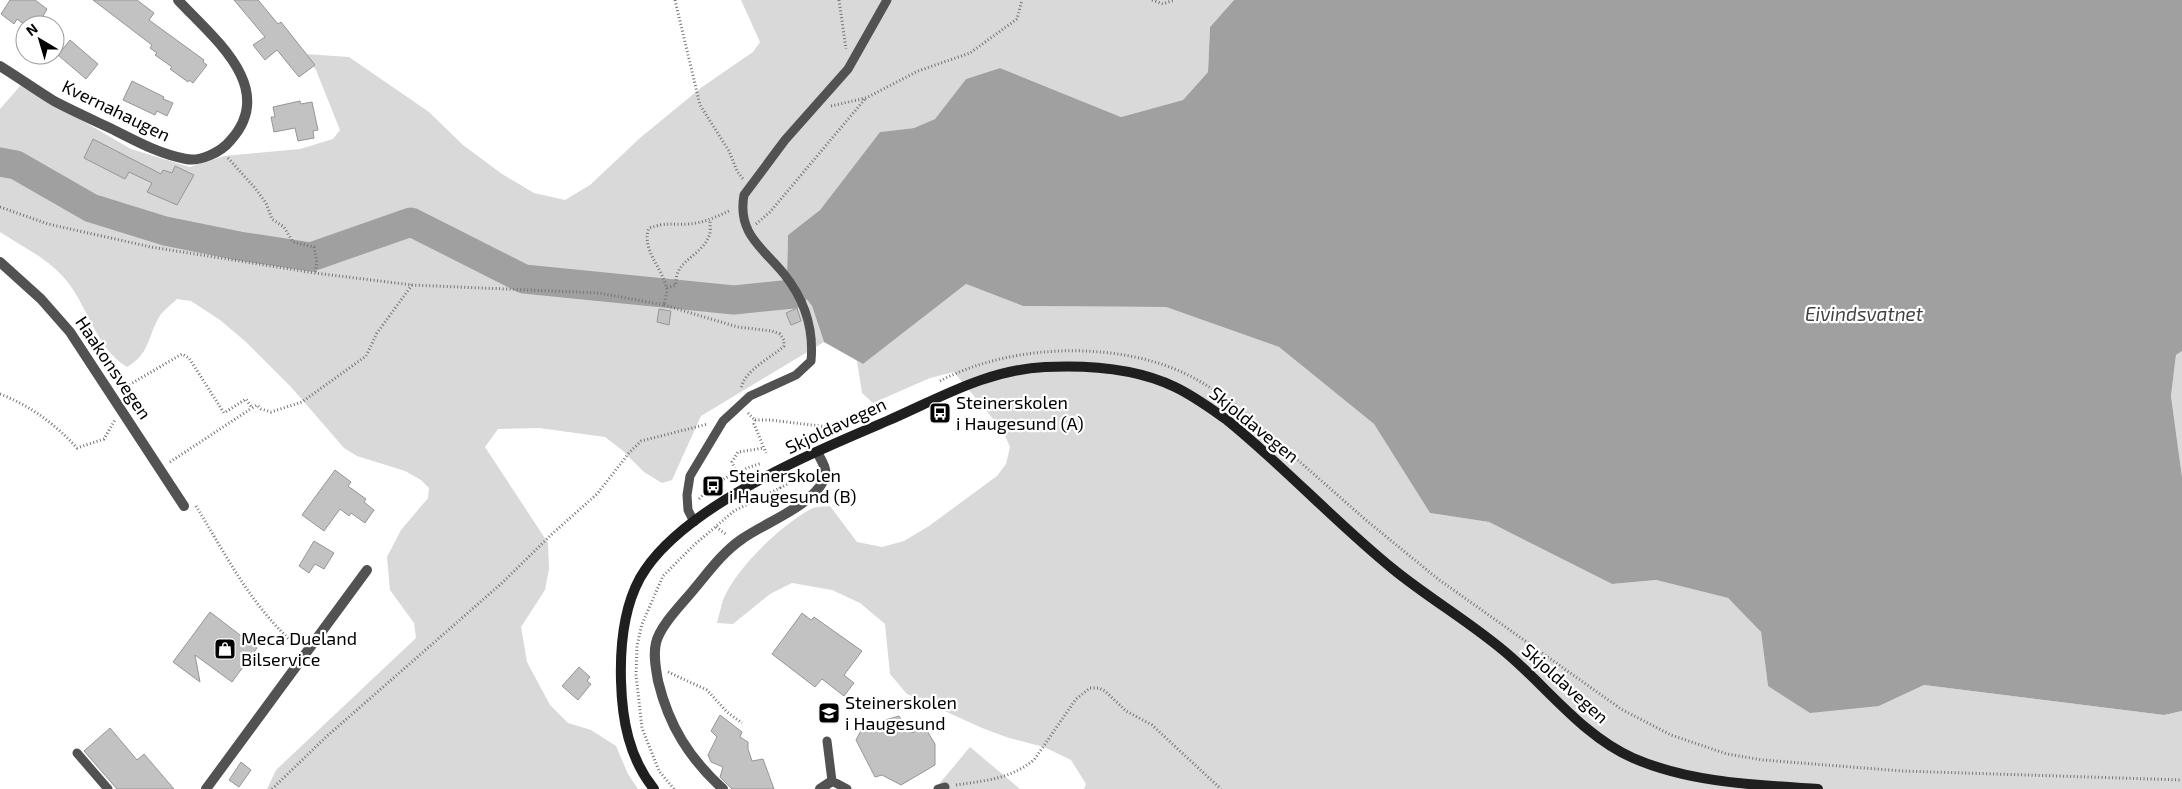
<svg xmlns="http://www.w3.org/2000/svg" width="2182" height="789" font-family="'Exo 2',sans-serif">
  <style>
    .green { fill: #d9d9d9 }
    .water { fill: #a0a0a0 }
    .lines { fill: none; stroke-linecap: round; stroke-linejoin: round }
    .river { stroke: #a0a0a0; stroke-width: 29 }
    .building { fill: #c2c2c2; stroke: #969696 }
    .path { stroke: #747474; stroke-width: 3; stroke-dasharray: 1 2.5; stroke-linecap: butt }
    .service { stroke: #525252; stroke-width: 9 }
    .minor { stroke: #525252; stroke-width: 10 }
    .secondary { stroke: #1f1f1f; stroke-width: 10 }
    .labels { text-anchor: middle; stroke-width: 4.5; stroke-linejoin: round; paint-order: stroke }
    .street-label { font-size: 18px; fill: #000; stroke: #fff }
    .poi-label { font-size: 18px; fill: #000; stroke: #fff; text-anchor: start }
    .water-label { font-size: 19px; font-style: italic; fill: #414141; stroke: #fff }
  </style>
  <rect width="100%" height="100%" fill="#fff"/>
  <!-- green -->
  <path class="green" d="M741,0h493l-24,27 -2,45 -25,28 -62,17 -121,-49 -34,11 -31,40 -21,9 -34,4 -60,78 -32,25 -1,39 25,32 12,36 -123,74 -29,64 -10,3 -18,-11 -22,-22 -17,-13 -66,-9 -41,1 -13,18 63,96 1,26 -4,21 -24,37 6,35 23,43 18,18 23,7 25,16 12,28 10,15h-371l9,-19 140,-132 -2,-15 -24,-33 -3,-33 14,-27 27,-32 1,-10 -8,-8 -16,-9 -48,-15 -13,-8 -53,-61 -45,-45 -26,-22 -29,-19 -14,-2c-6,6 -15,12 -19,20 -11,21 -9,35 -31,48 -32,-20 -38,-59 -61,-87 -17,-21 -45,-34 -66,-48v-123l21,-24 110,64 59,18 34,-11 76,-7 33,-10 7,-9 -24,-60 -11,-16 44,3 80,55 34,33 39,29 32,19 31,7 25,-15 50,-47 62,-51 51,-35 7,-10z
    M966,284l57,22 143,1 113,40 95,77 56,89 59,9 123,62 44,-4 72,18 33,34 7,54 111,20 45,-21 240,30 18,-4v78h-1098l2,-5 -15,-24 -27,-13 -35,-9 -27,-10 -75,-34 -17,-20 -5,-50 -25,-21 -28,-13 -40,-7 -22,11 -37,30 -16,-1c2,-8 4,-16 6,-23 13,-32 58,-75 88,-91 6,-3 13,-2 19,-3l27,36 25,5 22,-6 25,-15 68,-50 9,-12 4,-17 -7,-16 -49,-59 -24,6 -57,25 -11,-10 -5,-32 6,3z
    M2182,351v126l-11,-81 5,-41z
    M970,747l50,42h-74l-7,-5z"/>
  <!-- water -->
  <path class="water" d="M1234,0h948v351l-6,4 -5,41 11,81v234l-18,4 -240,-30 -45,21 -69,7 -42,-27 -7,-54 -33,-34 -72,-18 -44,4 -123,-62 -59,-9 -56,-89 -95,-77 -113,-40 -143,-1 -57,-22 -103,80 -39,-22 -12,-36 -25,-32 1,-39 32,-25 60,-78 34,-4 21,-9 31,-40 34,-11 121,49 62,-17 25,-28 2,-45z"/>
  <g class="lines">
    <!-- river -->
    <path class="river" d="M0,162l16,3 75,43 74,23 74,15 72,11 100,-35 113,57 210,21 59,-6"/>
  </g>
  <!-- building -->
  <path class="building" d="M10,0h25l12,9 -4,7 13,9h-31l-8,-6 -3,5 -13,-10z
    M93,0h44l17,13 -5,7 55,40 -1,2 4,3 -14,18 -4,-3 -1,2 -18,-13 2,-2 -17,-12 2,-2 -7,-5 2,-3z
    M234,0h24l20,24 3,-2 34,43 -16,12 -22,-27 -12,10 -12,-15 12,-8z
    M70,40l28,24 -12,15 -28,-24z
    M132,81l32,16 -1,2 10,4 -6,13 -10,-5 -2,4 -32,-15z
    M300,101l1,3 11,-2 6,28 -5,1 1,7 -16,3 -3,-13 -21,4 -3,-15h4l-2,-10z
    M93,139l68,35 2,-4 9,3 3,-7 19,9 -17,30 -30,-13 5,-9 -23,-11 -4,7 -41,-21z
    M797,308l4,13 -10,4 -5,-12z
    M659,309l12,2 -2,14 -12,-3z
    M335,470l16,12 -3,4 18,13 -2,3 10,8 -9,13 -14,-10 -2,3 -9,-7 -16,22 -22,-16z
    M314,541l20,12 -10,16 -9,-5 -6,9 -10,-7z
    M210,612l47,36 -25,34 -37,-27 5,27 -27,-20z
    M802,613l9,7 3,-3 48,34 -18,24 10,8 -10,13 -22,-17 -7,8 -43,-33z
    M579,667l11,10 -3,4 4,3 -13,16 -16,-14z
    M720,715l22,17 -2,5 8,5v7l4,12 11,-2 11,30h-42l-12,-12 3,-10 -12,-5 -3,-7 9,-18 -6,-6z
    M899,716l11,17 16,-4 9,15v21l-34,20 -19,-10 -7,2 -19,-37 10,-19 9,9 10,-10z
    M110,728l27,32 7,-6 30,35h-57l-33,-38z
    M241,762l10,8 -12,17 -10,-7z"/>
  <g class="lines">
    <!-- path -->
    <path class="path" d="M675,0l25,105 29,46 8,20 6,8
      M839,0l7,49
      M1152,0l11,4 11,-4
      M831,106l35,-8 52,-27 52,-18 47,-34 5,-19
      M228,158l27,30 11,15 6,16 12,8 9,15 21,5 3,16 -2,10
      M0,207l48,17 103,23 164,26 97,12 187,8 65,12c1,-6 4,-13 2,-19 -5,-20 -25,-37 -17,-58 18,-6 22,-3 40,-4 15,-1 29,-8 42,-14
      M756,224l14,-12 95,-113
      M667,288l9,-3c-2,-25 25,-28 33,-49 2,-4 1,-11 1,-16
      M664,305l74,22 34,4 8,3 4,6v6c-13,12 -40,24 -43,43
      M940,381c63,-33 150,-39 218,-18 27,8 51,23 74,39l135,119 71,58 183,130 50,26 56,19 36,6 139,11 280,9
      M122,391v-2l60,-35 7,4 35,55 22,-14 6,9 5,-3 4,4 10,3 31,-10 64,-46 11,-23 35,-48
      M0,394c31,12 55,30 77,54l27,-9 11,-19
      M748,413l7,7
      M755,420h15l58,7 8,4
      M755,420l-1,4 12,29
      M170,462l82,-54
      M736,472l-4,-10 6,-10 26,-4
      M780,488l26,-14 5,6
      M699,499c20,-20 37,-28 63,-36
      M196,506c30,49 56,102 101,140
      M716,527l11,8
      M668,672l39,18 20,22 15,11
      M956,785c31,-5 52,-5 78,-25l42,-61 14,-11h9l6,3 21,20 26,14 69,64
      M272,789l54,-52 176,-154 50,-49 45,-40 32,-41 12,-12 67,-17
      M674,789l-15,-18 -17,-43 -6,-53 1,-29 5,-22 21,-48 31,-31 40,-34 46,-23 -1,-3"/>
    <!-- service -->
    <path class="service" d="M694,522l-6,-12 -1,-15 3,-19 33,-55 27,-25 46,-21 15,-14c3,-32 -7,-62 -27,-87 -21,-26 -47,-40 -40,-79l41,-55 63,-71 39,-69
      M827,741l5,40 15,8
      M77,753l31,36
      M938,789l7,-2"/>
    <!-- minor -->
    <path class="minor" d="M0,66c18,11 36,24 54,35 19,10 39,19 58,28 24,12 47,25 74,30 14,3 35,-7 44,-18 49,-53 -18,-104 -52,-141
      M0,262l41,37 29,33 114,174
      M206,789l161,-219
      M723,789c-34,-31 -54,-63 -65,-108 -2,-12 -5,-26 -2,-38 4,-18 28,-41 39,-55 15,-18 28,-36 47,-49 24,-17 68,-32 82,-59 5,-9 -3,-20 -7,-28
      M820,789l12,-8"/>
    <!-- secondary -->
    <path class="secondary" d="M654,789c-25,-31 -32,-69 -33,-108 -1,-35 2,-72 19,-103 40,-71 174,-126 247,-157 53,-23 99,-51 158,-54 43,-2 91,1 130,20 19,9 35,21 52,33 58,47 108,102 166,149 38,31 82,56 118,88 39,34 74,80 122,101 57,25 124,27 185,31"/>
  </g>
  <!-- icons -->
  <defs>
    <g id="bus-square" transform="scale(1.125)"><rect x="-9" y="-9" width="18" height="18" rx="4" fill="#000" stroke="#fff"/><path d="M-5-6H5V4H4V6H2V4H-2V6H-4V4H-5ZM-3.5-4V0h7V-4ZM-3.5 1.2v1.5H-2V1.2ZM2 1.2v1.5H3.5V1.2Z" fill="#fff"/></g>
    <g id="shop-square" transform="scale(1.125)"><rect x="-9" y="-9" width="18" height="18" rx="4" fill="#000" stroke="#fff"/><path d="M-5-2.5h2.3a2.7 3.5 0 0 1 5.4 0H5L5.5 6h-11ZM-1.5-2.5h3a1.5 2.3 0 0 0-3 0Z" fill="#fff"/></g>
    <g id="school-square" transform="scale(1.125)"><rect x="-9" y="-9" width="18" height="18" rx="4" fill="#000" stroke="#fff"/><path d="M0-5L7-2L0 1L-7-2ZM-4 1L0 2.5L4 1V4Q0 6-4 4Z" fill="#fff"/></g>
  </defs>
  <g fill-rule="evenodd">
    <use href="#bus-square" x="940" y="413"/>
    <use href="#bus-square" x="713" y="486"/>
    <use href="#shop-square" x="225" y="649"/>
    <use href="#school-square" x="829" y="713"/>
  </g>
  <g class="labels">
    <!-- street labels -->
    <g class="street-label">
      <text transform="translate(116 111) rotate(26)" y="6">Kvernahaugen</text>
      <text transform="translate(113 368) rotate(56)" y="6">Haakonsvegen</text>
      <text transform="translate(1254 425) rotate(39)" y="6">Skjoldavegen</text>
      <text transform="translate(836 426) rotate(-25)" y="6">Skjoldavegen</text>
      <text transform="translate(1565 684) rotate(42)" y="6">Skjoldavegen</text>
    </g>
    <!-- poi labels -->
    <g class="poi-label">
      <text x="956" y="409">Steinerskolen<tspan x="956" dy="21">i Haugesund (A)</tspan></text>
      <text x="729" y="482">Steinerskolen<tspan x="729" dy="21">i Haugesund (B)</tspan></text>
      <text x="241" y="645">Meca Dueland<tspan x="241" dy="21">Bilservice</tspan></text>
      <text x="845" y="709">Steinerskolen<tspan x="845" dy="21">i Haugesund</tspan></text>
    </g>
    <!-- water labels -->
    <g class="water-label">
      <text x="1864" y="321">Eivindsvatnet</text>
    </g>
  </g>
  <!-- north arrow -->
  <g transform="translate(40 40) rotate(322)"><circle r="24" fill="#ffffff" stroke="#999999"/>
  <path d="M0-4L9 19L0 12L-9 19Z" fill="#000000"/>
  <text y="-8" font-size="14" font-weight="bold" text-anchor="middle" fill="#000000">N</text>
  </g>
</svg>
